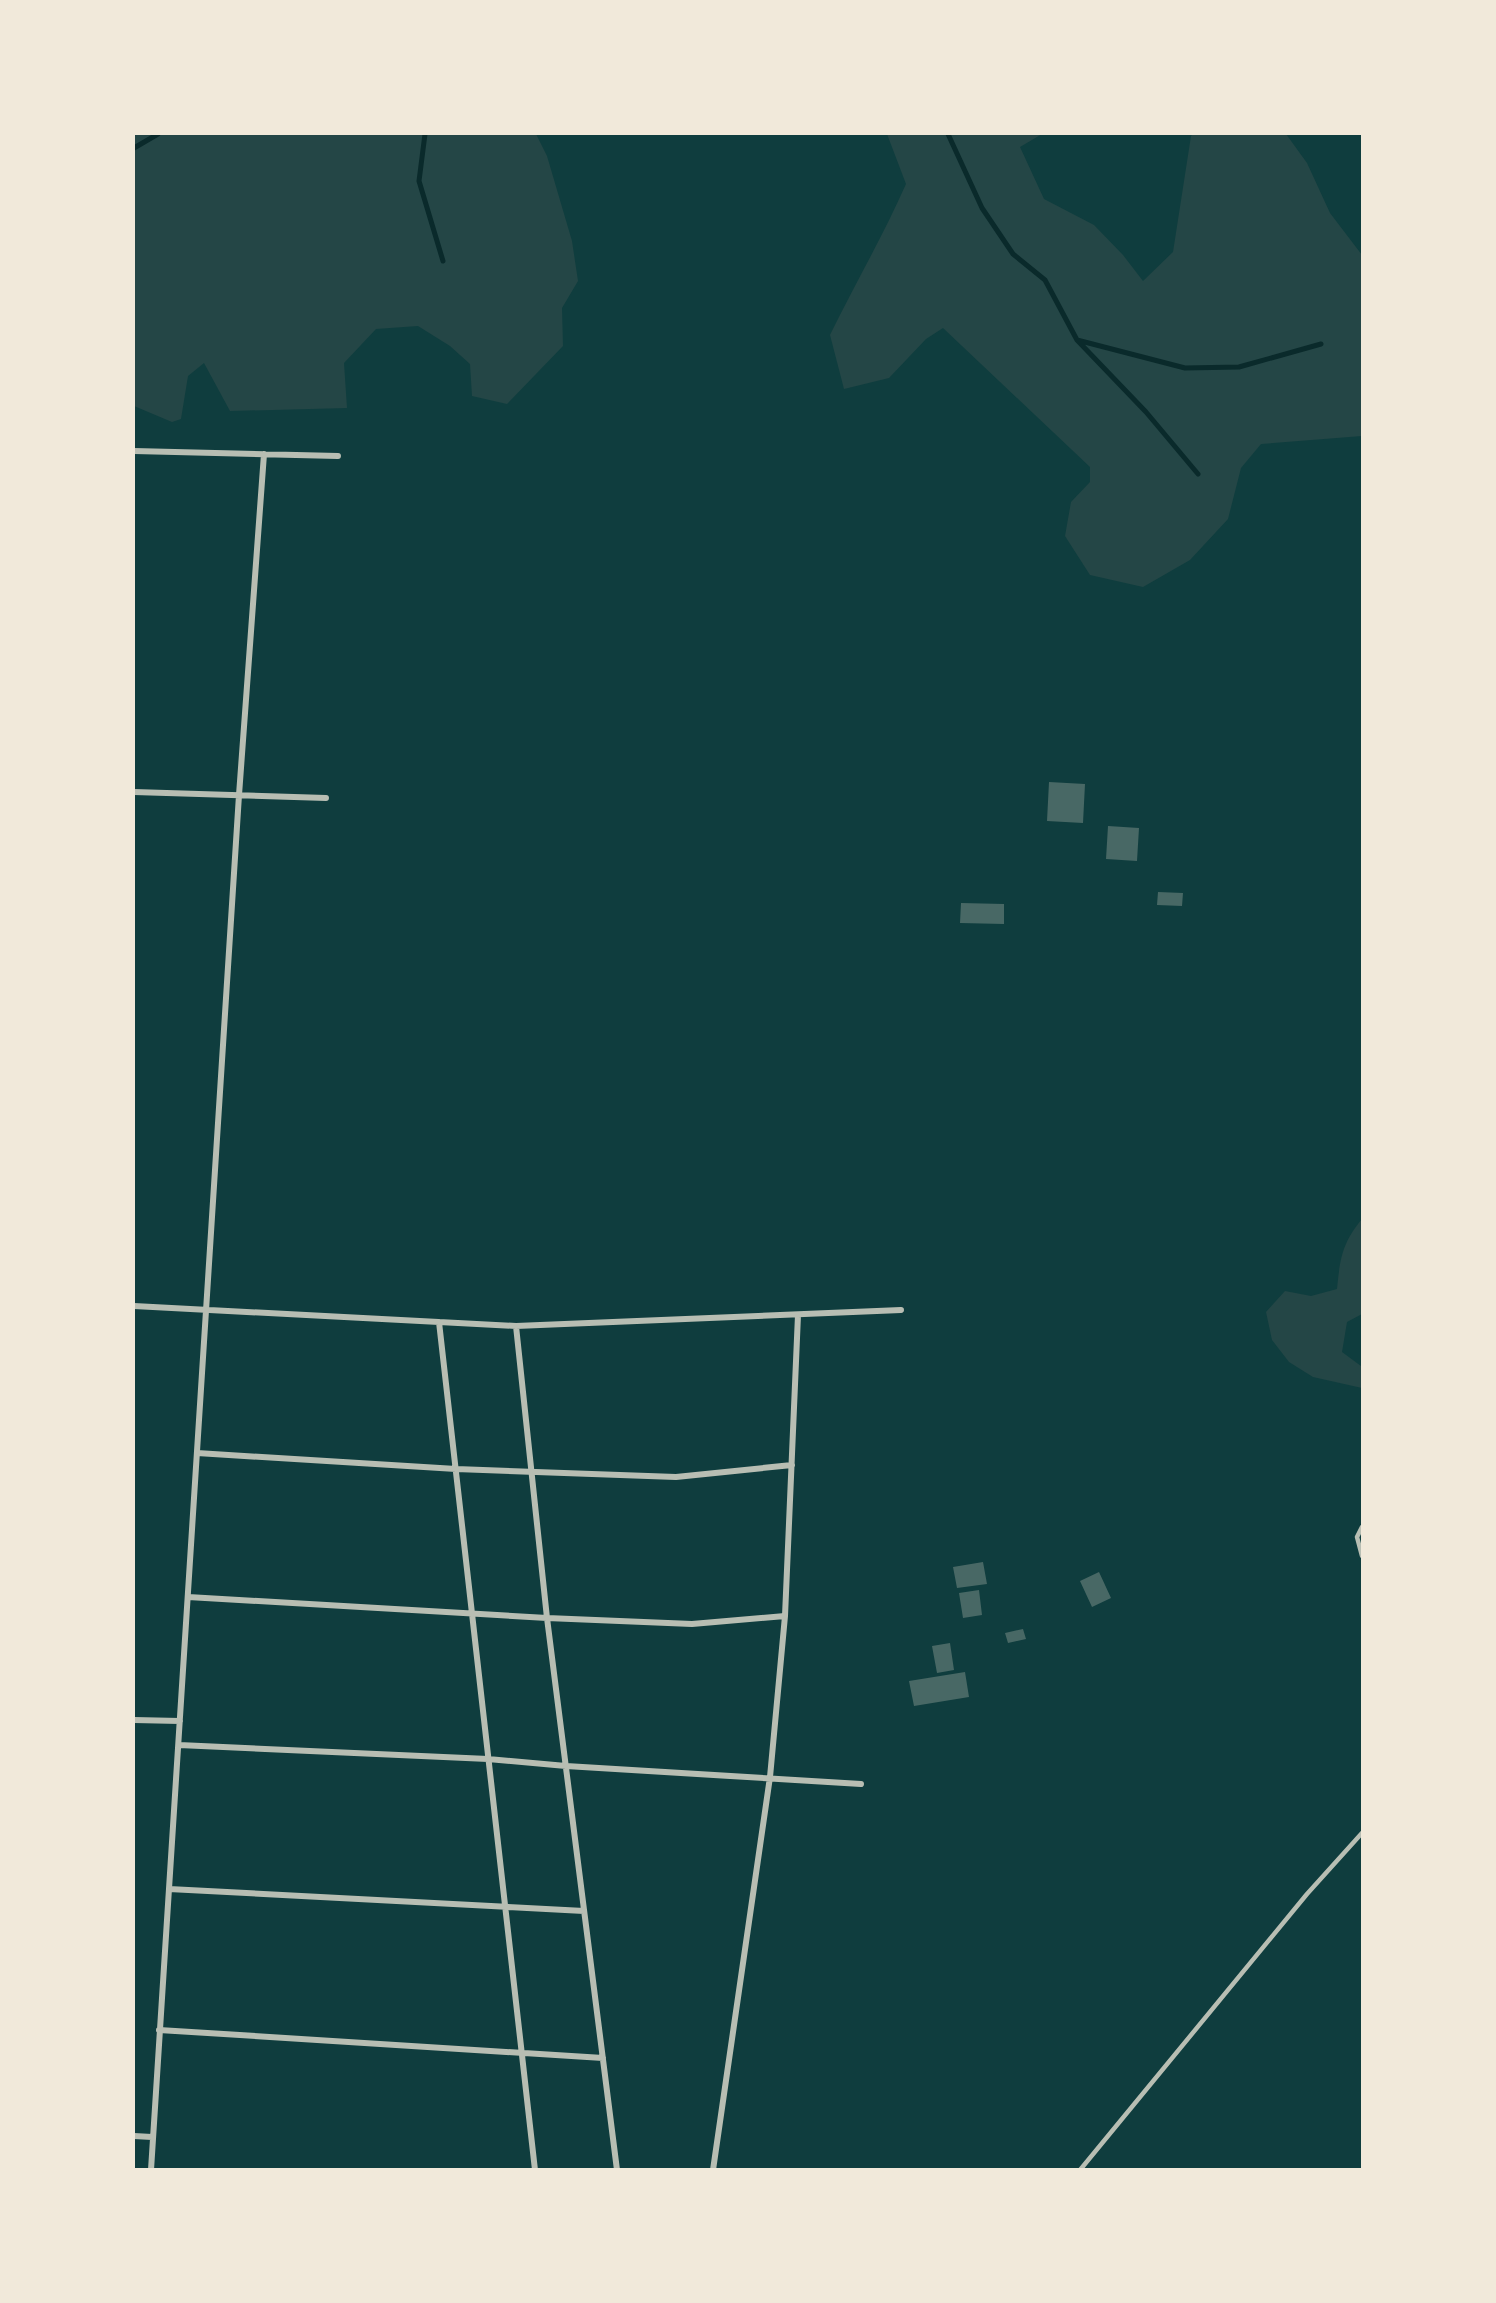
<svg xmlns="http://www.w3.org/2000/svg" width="1496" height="2303" font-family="Poppins,sans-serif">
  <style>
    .green { fill: #244646 }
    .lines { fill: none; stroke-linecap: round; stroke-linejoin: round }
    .stream { stroke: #0a2a2b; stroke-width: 5 }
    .building { fill: #486865 }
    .service { stroke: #b8beb3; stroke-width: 4.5 }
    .minor { stroke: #b8beb3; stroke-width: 6 }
  </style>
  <rect width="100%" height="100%" fill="#0f3d3e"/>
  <!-- green -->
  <path class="green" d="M134,134h402l11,22 25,85 6,40 -16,27 1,38 -56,58 -35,-8 -2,-32 -20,-18 -32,-20 -42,3 -32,34 3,45 -117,3 -26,-48 -16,13 -7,43 -9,3 -38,-16z
    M887,134h155l-22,13 24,52 50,26 29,30 20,26 30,-29 18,-116 2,-2h93l21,29 23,50 32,42v181l-101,8 -20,24 -13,51 -38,41 -47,27 -53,-12 -25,-39 6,-34 19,-20v-15l-147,-139 -17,11 -37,39 -45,11 -14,-54c25,-51 53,-99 76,-151z
    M1362,1219v95l-15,8 -5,30 19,14 1,22 -49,-11 -24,-15 -17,-22 -6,-28 19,-21 26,5 26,-7c3,-30 5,-46 25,-70z"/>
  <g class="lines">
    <!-- stream -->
    <path class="stream" d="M425,134l-6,47 24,80
      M948,134l34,74 31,46 32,26 32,60 69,72 52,62
      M134,148l24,-14
      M1077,340l108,28 54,-1 82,-23"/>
  </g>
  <!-- building -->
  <path class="building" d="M1049,782l36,2 -2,39 -36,-2z
    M1108,826l31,2 -2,33 -31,-2z
    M1158,892l25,1 -1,13 -25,-1z
    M961,903l43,1v20l-44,-1z
    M983,1562l4,22 -30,4 -4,-21z
    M1099,1572l12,26 -19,9 -12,-26z
    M979,1590l3,25 -19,3 -4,-25z
    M1023,1629l3,10 -18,4 -3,-10z
    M950,1643l4,27 -17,3 -5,-27z
    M965,1672l4,25 -55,9 -5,-25z"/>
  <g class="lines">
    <!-- service -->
    <path class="service" d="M1362,1527l-5,10 5,19
      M1080,2170l227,-276 55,-61"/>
    <!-- minor -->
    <path class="minor" d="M134,451l204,5
      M134,792l192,6
      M134,1306l382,20 385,-16
      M439,1322l96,848
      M516,1326l31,292 70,552
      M197,1453l259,16 220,8 116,-12
      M188,1597l359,21 145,6 93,-8
      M134,1720l46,1
      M179,1745l309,14 78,7 295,18
      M169,1889l415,22
      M159,2030l444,28
      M134,2136l18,1
      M151,2170l88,-1375 25,-341
      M713,2170l57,-393 15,-161 13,-301"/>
  </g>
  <!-- border -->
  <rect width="1496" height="2303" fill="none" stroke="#f1e9da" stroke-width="270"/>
</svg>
